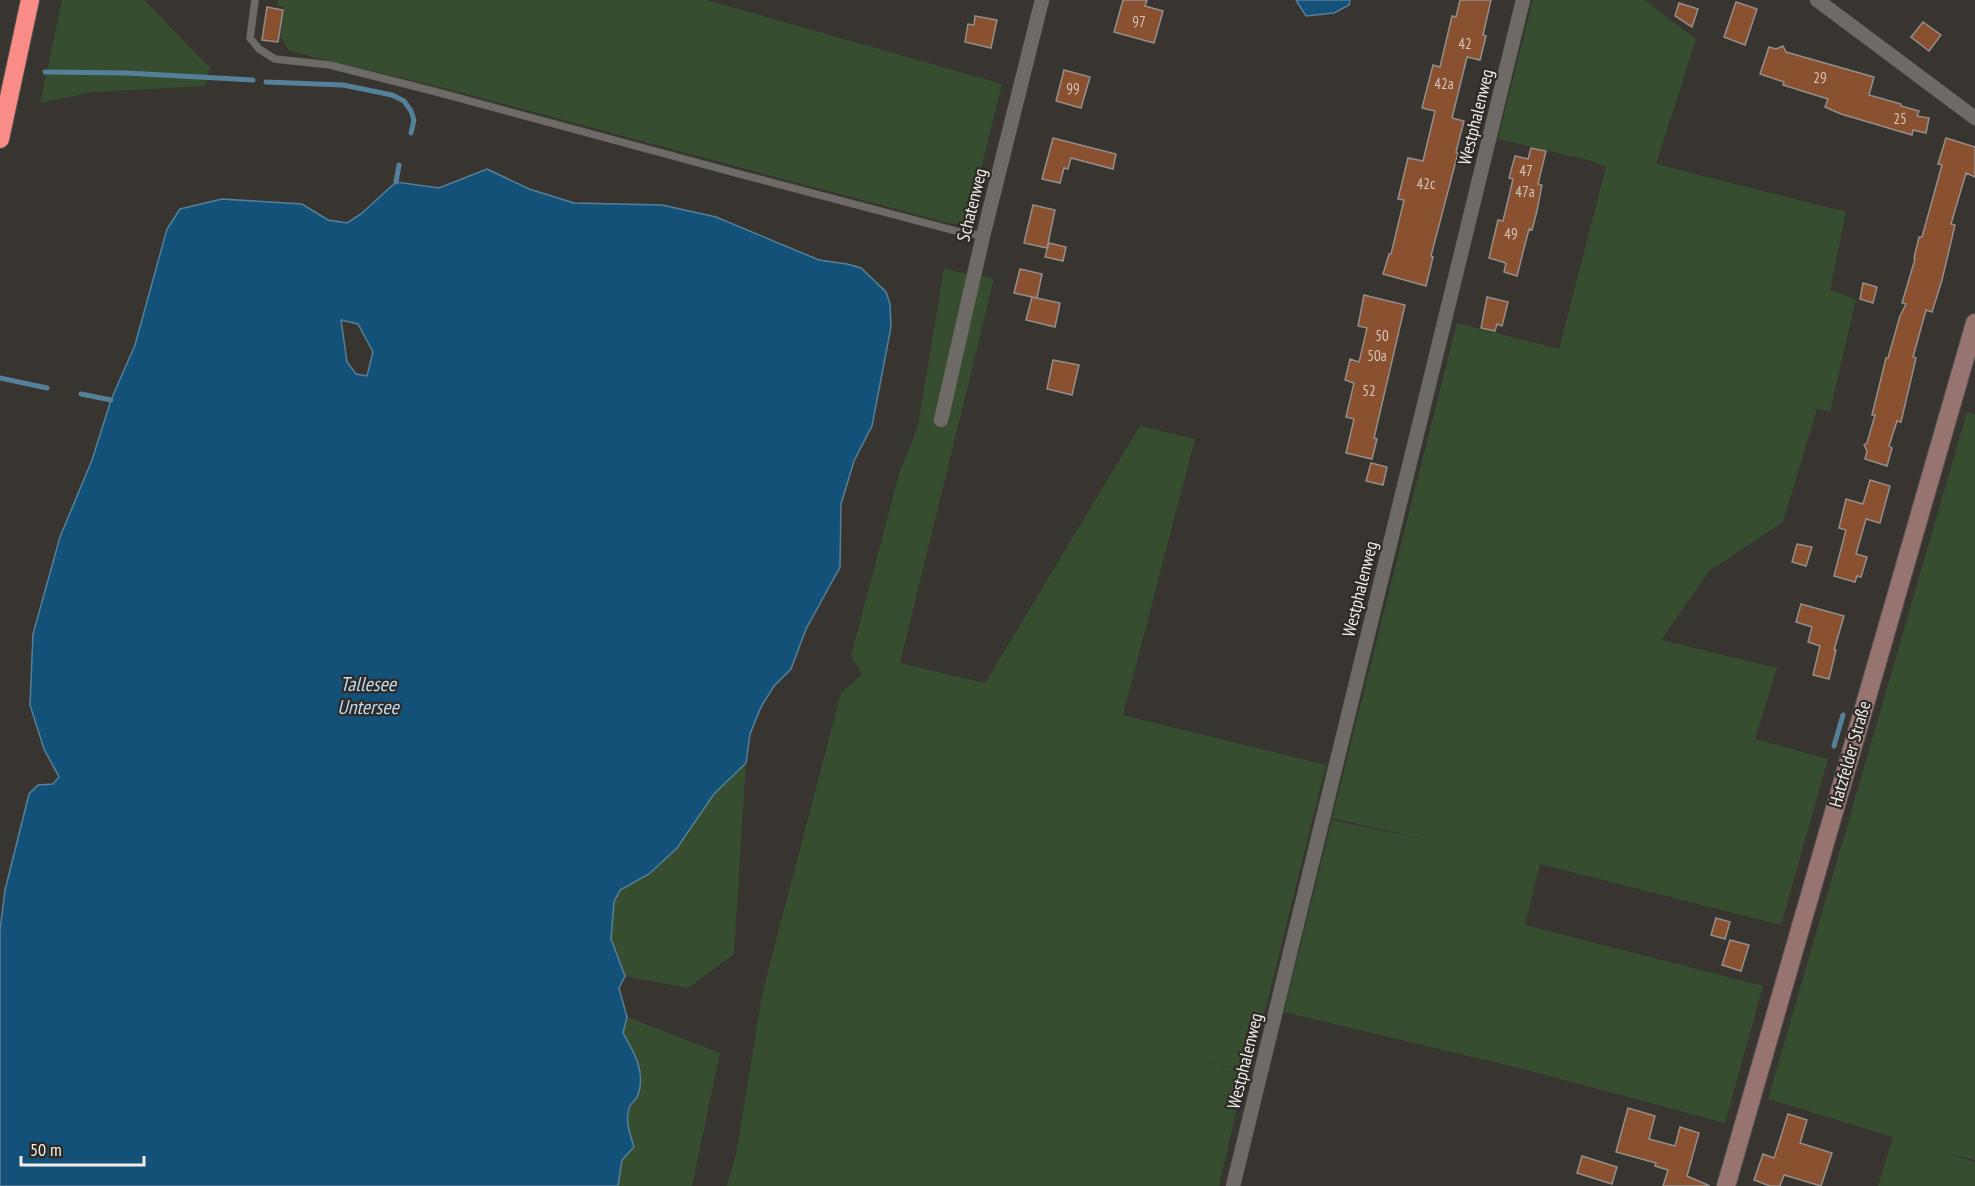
<svg xmlns="http://www.w3.org/2000/svg" width="1975" height="1186" font-family="'PT Sans Narrow',sans-serif">
  <style>
    .green { fill: #364e2f }
    .water { fill: #135178; stroke: #55809a; stroke-width: 1.5; fill-rule: evenodd }
    .lines { fill: none; stroke-linecap: round; stroke-linejoin: round }
    .stream { stroke: #55809a; stroke-width: 5 }
    .building { fill: #8a5130; stroke: #958e8a; stroke-width: 1.5 }
    .lane-casing { stroke: #55524e; stroke-width: 8 }
    .street-casing { stroke: #55524e; stroke-width: 15 }
    .secondary-casing { stroke: #55524e; stroke-width: 20 }
    .highway-casing { stroke: #55524e; stroke-width: 20 }
    .lane { stroke: #6e6a65; stroke-width: 7 }
    .street { stroke: #6e6a65; stroke-width: 14 }
    .secondary { stroke: #987470; stroke-width: 18 }
    .highway { stroke: #fa8c88; stroke-width: 18 }
    .labels { text-anchor: middle; stroke-width: 4.5; stroke-linejoin: round; paint-order: stroke }
    .number-label { font-size: 15px; fill: #d6c5bb }
    .street-label { font-size: 18px; fill: #efece9; stroke: #2e2a26 }
    .water-label { font-size: 20px; font-style: italic; fill: #bcdbf4; stroke: #2e2a26 }
  </style>
  <rect width="100%" height="100%" fill="#383430"/>
  <!-- green -->
  <path class="green" d="M62,0h82l66,68 -5,18 -112,6 -53,11z
    M278,0h429l295,84 -35,141 -19,-2 -508,-136 -151,-36 -9,-15 4,-29 -7,-2z
    M1533,0h111l52,39 -40,125 190,48 -16,78 26,9 -26,113 -13,-3 -34,113 -74,49 -48,69 116,28 -22,71 73,20 -47,166 -241,-61 -15,61 238,61 -38,137 -194,-52 -247,-59 48,-192 109,23 -109,-25 125,-495 102,26 47,-182 -14,-6 -94,-22z
    M944,269l50,10 -94,384 85,20 155,-257 55,13 -72,276 203,50 -76,307 -47,-12 42,12 -26,114h-492l9,-32 27,-164 78,-297 21,-19 -11,-18 48,-182 19,-48z
    M1967,412l8,2v746l-29,-7 29,9v24h-97l15,-49 -125,-38z
    M746,763l-12,191 -46,34 -63,-12 -14,-37 3,-37 6,-12 29,-16 28,-26 37,-54z
    M627,1017l93,36 -28,133h-74l4,-26 12,-13c-6,-20 -11,-33 4,-50v-38l-15,-26z"/>
  <!-- water -->
  <path class="water" d="M1296,0h54l-1,5 -15,8 -28,3z
    M487,169l42,20 45,14 88,2 54,12 103,43 28,4 14,4 25,24 4,12 1,23 -19,99 -18,35 -13,43 -1,63 -34,62 -15,40 -17,17 -13,21 -11,27 -4,29 -32,31 -37,54 -28,26 -29,16 -6,12 -3,37 14,37 -6,12 8,29 -4,16c11,19 23,39 15,62 -1,4 -6,7 -8,11 -6,14 0,27 4,41l-12,13 -4,26h-618v-256l5,-40 24,-96 9,-9 15,-1 6,-7 -15,-28 -14,-44 3,-71 27,-97 32,-77 19,-60 24,-55 32,-116 13,-20 42,-10 80,5 26,16 19,3 14,-9 35,-32 43,6zM341,320l17,4 15,28 -6,24 -11,-2 -9,-12z"/>
  <g class="lines">
    <!-- stream -->
    <path class="stream" d="M45,72l82,1 126,7
      M266,82l77,3 49,10 12,6 7,10 3,9 -3,13
      M396,182l3,-17
      M0,378l47,10
      M81,394l30,6
      M1834,746l9,-31"/>
  </g>
  <!-- building -->
  <path class="building" d="M1123,0h24l-2,6 18,5 -9,32 -40,-11z
    M1460,0h31l-8,35 3,1 -6,24 -13,-3 -15,61 12,3 -8,31 2,1 -27,103 2,1 -7,29 -43,-12 6,-20h2l13,-54 -6,-1 10,-41 15,3 12,-50 -13,-3 11,-43 7,2 12,-51 4,1z
    M1736,2l21,7 -12,36 -21,-8z
    M1679,3l19,6 -6,18 -17,-11z
    M267,7l16,3 -5,32 -16,-2z
    M975,16l22,4 -6,28 -26,-6 3,-18 6,1z
    M1923,22l18,13 -12,16 -18,-14z
    M1783,46l3,6 88,25 -5,18 32,9v2l18,5 -2,5 12,2 -3,15 -13,-3 -1,5 -71,-21 -16,-7 3,-8 -45,-14 1,-3 -24,-8 9,-27 7,2z
    M1064,70l26,7 -9,31 -25,-7z
    M1053,138l63,16 -3,15 -42,-11 -3,11 -4,-1 -4,15 -18,-4z
    M1946,138l29,9v30l-9,-4 -15,51 4,1 -13,55 -10,32 -6,-2 -13,47 3,1 -15,64 -4,-1 -8,25 3,2 -5,18 -22,-7 2,-8 -3,-6 3,-2 8,-28h-3l14,-57h2l12,-42 6,-12 -4,-1 13,-44 -1,-1 5,-21h3l20,-72 -4,-1z
    M1531,148l15,3 -8,33 4,1 -5,26 -5,19 -3,-1 -12,47 -13,-4 2,-9 -17,-5 9,-38 5,1 10,-42 -4,-1 6,-22 13,3z
    M1033,205l22,5 -8,38 -23,-5z
    M1049,243l17,4 -3,14 -18,-4z
    M1020,269l22,5 -5,24 -23,-5z
    M1863,283l14,4 -4,16 -13,-4z
    M1364,295l41,10 -31,133 3,1 -5,20 -26,-6 8,-34 -8,-2 8,-34 -9,-3 5,-21 9,3 8,-34 -9,-2z
    M1032,297l28,6 -5,24 -29,-7z
    M1487,297l21,5 -6,24 -5,-2 -2,7 -14,-3z
    M1053,360l26,5 -7,30 -25,-6z
    M1371,463l16,4 -4,18 -17,-4z
    M1870,480l20,6 -10,37 -14,-4 -10,35 11,3 -6,20 -4,-1 -2,6 -21,-6 12,-46 -7,-2 7,-29 17,5z
    M1797,544l15,3 -6,19 -14,-4z
    M1801,604l43,12 -10,34h2l-7,29 -16,-4 7,-29 -12,-4 4,-15 -16,-5z
    M1716,918l14,4 -5,17 -14,-4z
    M1730,940l19,5 -8,26 -19,-6z
    M1628,1108l27,8 -6,23 26,7 5,-19 19,6 -12,43 23,10h-47l5,-16 -13,-4 1,-3 -40,-11z
    M1788,1114l19,6 -7,23 32,10 -11,33 -37,-11 -4,11h-10l-16,-6 9,-26 11,4z
    M1582,1156l35,11 -5,17 -35,-11z"/>
  <g class="lines">
    <!-- lane casing -->
    <g class="lane-casing">
      <path id="lane" d="M255,0l-5,38 9,11 16,10 55,6 103,26 314,85 209,55 27,5"/>
    </g>
    <!-- street casing -->
    <g class="street-casing">
      <path id="street" d="M1817,0l158,118
        M941,420l42,-184 59,-236
        M1233,1186l290,-1186"/>
    </g>
    <!-- secondary casing -->
    <g class="secondary-casing">
      <path id="secondary" d="M1726,1186l249,-863"/>
    </g>
    <!-- highway casing -->
    <g class="highway-casing">
      <path id="highway" d="M0,139l30,-139"/>
    </g>
    <!-- lane -->
    <use href="#lane" class="lane"/>
    <!-- street -->
    <use href="#street" class="street"/>
    <!-- secondary -->
    <use href="#secondary" class="secondary"/>
    <!-- highway -->
    <use href="#highway" class="highway"/>
  </g>
  <g class="labels">
    <!-- number labels -->
    <g class="number-label">
      <text x="1139" y="27">97</text>
      <text x="1465" y="49">42</text>
      <text x="1820" y="83">29</text>
      <text x="1444" y="89">42a</text>
      <text x="1073" y="94">99</text>
      <text x="1900" y="124">25</text>
      <text x="1526" y="176">47</text>
      <text x="1426" y="189">42c</text>
      <text x="1525" y="197">47a</text>
      <text x="1511" y="239">49</text>
      <text x="1382" y="341">50</text>
      <text x="1377" y="361">50a</text>
      <text x="1369" y="396">52</text>
    </g>
    <!-- street labels -->
    <g class="street-label">
      <text transform="translate(1476 117) rotate(-76)" y="6">Westphalenweg</text>
      <text transform="translate(972 205) rotate(-76)" y="6">Schatenweg</text>
      <text transform="translate(1360 589) rotate(-76)" y="6">Westphalenweg</text>
      <text transform="translate(1850 754) rotate(-74)" y="6">Hatzfelder Straße</text>
      <text transform="translate(1245 1061) rotate(-76)" y="6">Westphalenweg</text>
    </g>
    <!-- water labels -->
    <g class="water-label">
      <text x="368" y="691">Tallesee<tspan x="368" dy="23">Untersee</tspan></text>
    </g>
  </g>
  <!-- scale -->
  <path d="M21 1156v9h123v-9" fill="none" stroke="#efece9" stroke-width="3"/>
  <text x="30" y="1156" font-size="18" fill="#efece9" stroke="#2e2a26" stroke-width="4.5" paint-order="stroke">50 m</text>
</svg>
